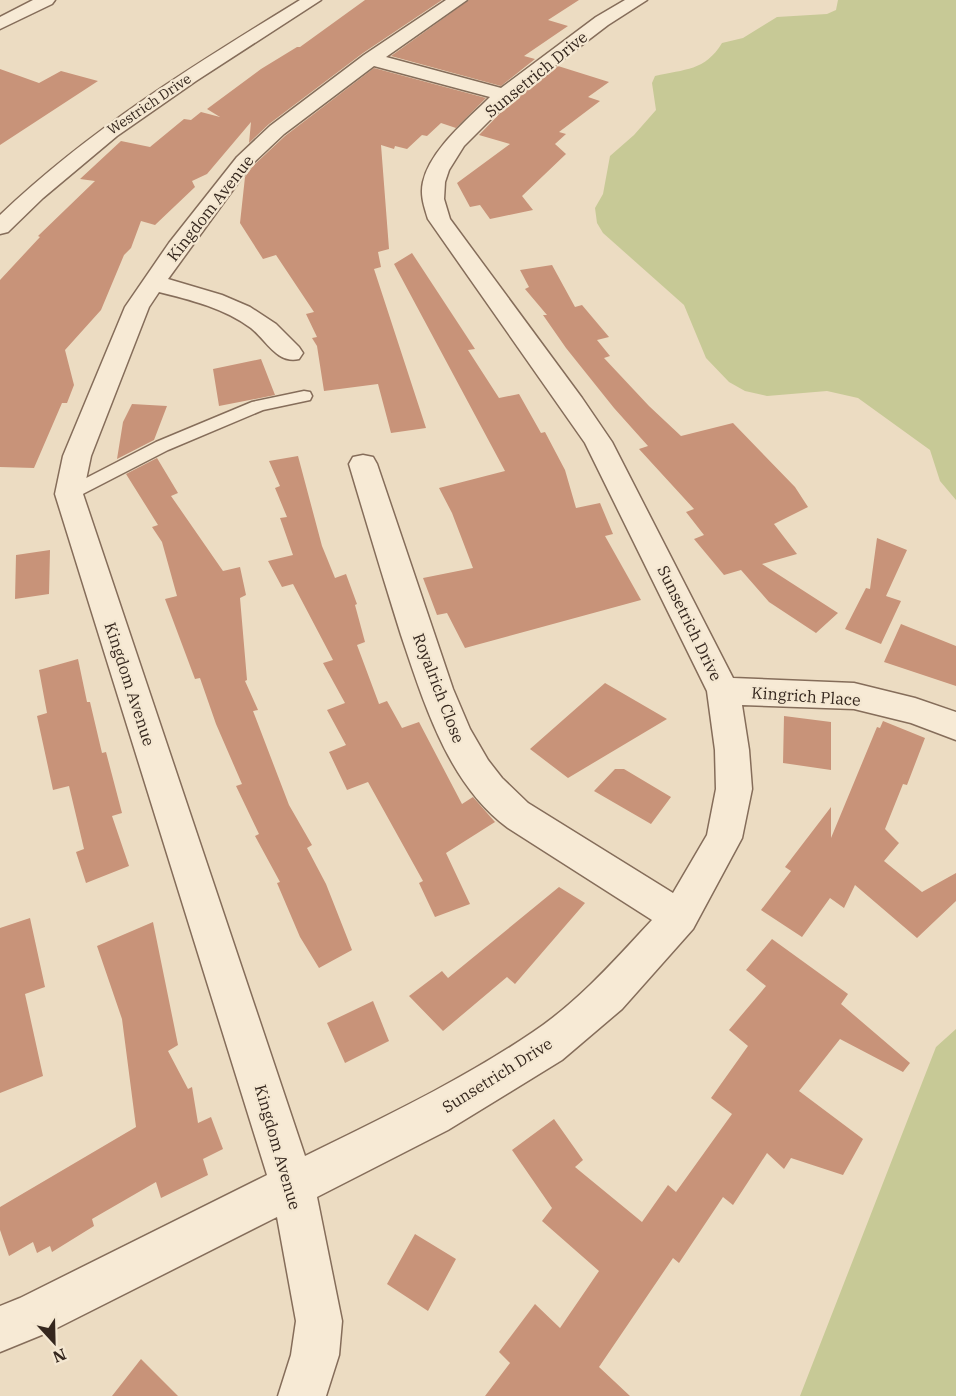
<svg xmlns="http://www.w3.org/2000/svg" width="956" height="1396" font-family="'IBM Plex Serif',serif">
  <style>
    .green { fill: #c7c996 }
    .building { fill: #c89379 }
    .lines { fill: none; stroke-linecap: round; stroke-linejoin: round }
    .service-casing { stroke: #856d5a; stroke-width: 3 }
    .minor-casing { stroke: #856d5a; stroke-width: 3 }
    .tertiary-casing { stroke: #856d5a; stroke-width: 3 }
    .service { fill: #f7ead5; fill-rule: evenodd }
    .minor { fill: #f7ead5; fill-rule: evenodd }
    .tertiary { fill: #f7ead5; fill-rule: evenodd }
    .labels { text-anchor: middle; stroke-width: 4.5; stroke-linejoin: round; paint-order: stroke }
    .far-street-label { font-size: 14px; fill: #35271e; stroke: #f4e7d1 }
    .street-label { font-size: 16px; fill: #35271e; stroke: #f4e7d1 }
  </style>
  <rect width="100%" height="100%" fill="#ecdcc2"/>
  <!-- green -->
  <path class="green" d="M838,0h118v500l-16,-19 -10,-31 -72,-52 -31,-7 -60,5 -22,-5 -16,-9 -23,-24 -22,-53 -81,-72 -6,-10 -2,-15 8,-14 7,-38 24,-21 22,-25 -4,-27 3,-7c30,-7 50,-5 67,-33l21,-5 34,-21 50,-3 9,-4z
    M956,1029v367h-156l136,-349z"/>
  <!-- building -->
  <path class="building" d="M365,0h77l-79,53 -94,71 -20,19 2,-21 -44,52 -15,7 3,6 -40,38 -14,-4 -10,27 -7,7 -23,55 -36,40 9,35 -7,18h-5l-28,65 -34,-1v-187l40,-43 -2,-1 57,-55 -15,-2 41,-38 29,6 34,-28 7,1 10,-8 19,5 -13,-8 54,-40 36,-22h3z
    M469,0h110l-31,20 20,6 -44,30 11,3 -34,27 -110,-30z
    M558,66l51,16 -21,15 12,4 -41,31 7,2 -11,10 11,10 -44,42 11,14 -43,9 -10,-14 -10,2 -13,-24 53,-39 -31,-9 33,-34z
    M374,68l112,30 -30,30 -15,-5 -14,13 -5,-1 -15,14 -12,-3 -1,3 -13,-4 8,104 -11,3 3,15 -7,2 52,159 -35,5 -13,-49 -54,7 -7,-45 -5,-8 5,-1 -11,-23 8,-2 -38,-57 -13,4 -23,-36 5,-46 8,-11 32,-30z
    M0,69l39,14 22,-12 37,10 -98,64z
    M412,253l63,96 -7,1 31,48 20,-4 22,39 4,-1 20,38 11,38 24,-5 13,31 -8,2 36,64 -176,48 -18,-35 -10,2 -14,-37 50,-10 -21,-55 -13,-25 66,-17 -111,-207z
    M552,265l23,42 7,-2 27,32 -12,3 13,16 -6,2 45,48 32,30 52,-13 62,64 13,20 -34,17 23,30 -35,10 76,49 -22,20 -47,-31 -28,-32 -17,5 -30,-36 10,-4 -18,-23 8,-3 -55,-60 9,-3 -34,-38 -48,-60 -23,-33h4l-22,-26 4,-2 -9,-17z
    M261,359l14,36 -56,11 -6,-37z
    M132,404l35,2 -13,34 -37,19 6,-37z
    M298,456l24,90 13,32 11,-4 11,30 -2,1 10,37 -8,3 22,59 8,-3 15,27 17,-6 43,82 11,-7 22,25 -49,31 24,51 -35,13 -16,-34 4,-2 -55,-99 -21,8 -18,-38 17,-7 -19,-35 18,-7 -22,-40 10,-3 -40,-76 -11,3 -14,-26 25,-6 -13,-37 7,-1 -12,-29 5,-2 -11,-25z
    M157,458l21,35 -7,3 52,75 17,-4 6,28 -6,3 7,82 -2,1 13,29 -5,1 36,94 23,40 -5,3 19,36 26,66 -33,18 -19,-31 -23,-54 3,-1 -25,-46 4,-2 -23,-48 6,-2 -26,-60 -16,-46 -5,1 -30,-80 12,-3 -15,-54 -10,-15 6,-2 -32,-51z
    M877,538l30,12 -21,46 15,5 -20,43 -36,-15 21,-41 4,1z
    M50,550l-1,44 -34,5 1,-44z
    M901,624l55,22v40l-72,-24z
    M78,659l9,43h3l12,51 4,-1 16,61 -10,3 17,50 -43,17 -10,-31 8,-3 -15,-63 -16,4 -16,-74 10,-3 -8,-43z
    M605,683l62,36 -99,59 -38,-29z
    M784,716l47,6v48l-48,-7z
    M883,721l42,17 -18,47 -4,-1 -18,45 14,14 -15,18 38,31 34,-19v28l-39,37 -62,-53 -11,23 -14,-10 -28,39 -41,-27 30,-39 -6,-4 46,-60v31l46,-111 3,1z
    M615,769h9l47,28 -20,27 -57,-33z
    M559,887l26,16 -70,81 -8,-7 -64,54 -34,-35 33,-25 6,7z
    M30,918l15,69 -20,7 18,82 -43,17v-165z
    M153,922l25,123 -10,6 20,38 4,-2 6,36 13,-6 12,32 -20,10 5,16 -47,23 -5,-16 -64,37 2,7 -42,26 -2,-6 -13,7 -4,-11 -24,14 -9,-26v-23l136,-80 -14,-108 -25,-73z
    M772,939l76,55 -7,10 69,59 -7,9 -63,-33 -41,52 64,48 -20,36 -52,-17 -7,11 -17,-16 -34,52 -10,-8 -44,66 -6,-5 -74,109 31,29h-145l25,-33 -11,-11 36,-48 25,24 39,-57 -57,-50 10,-13 -40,-58 42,-31 29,41 -8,7 67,55 26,-37 8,7 56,-78 -21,-16 37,-52 -19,-16 37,-44 -20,-16z
    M373,1001l16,40 -44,22 -18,-40z
    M415,1234l41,25 -28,52 -41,-27z
    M141,1359l37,37h-66z"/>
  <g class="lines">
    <!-- service casing -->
    <g class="service-casing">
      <path id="service" d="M304,391l6,1 2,4 -2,4 -47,10 -95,40 -93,48 -6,2 -6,-2 -3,-4 3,-4 93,-48 96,-40z"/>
    </g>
    <!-- minor casing -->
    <g class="minor-casing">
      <path id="minor" d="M33,0h22l-3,4 -52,25v-12z
        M446,0h21l-81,57 115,31 95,-71 29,-17h22l-39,25 -97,74 -47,47 -15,24 -4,12 -1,17 6,20 132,179 30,44 121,236 121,5 61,15 41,14v28l-45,-17 -57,-14 -112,-4 7,45 3,39 -10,49 -49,91 -71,80 -60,51 -114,70 -131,67 25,124 -3,34 -13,41h-48l13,-41 5,-34 -19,-104 -228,115 -49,20v-46l20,-8 247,-123 -212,-681 8,-38 62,-149 44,-64 68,-86 33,-31 94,-71zM374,66l116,31c-22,22 -60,53 -67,85 -3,13 1,24 5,37l157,224 122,248 8,59 1,39 -9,46 -34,58 -145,-90 -26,-25 -14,-18 -18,-31 -17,-40 -76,-225 -4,-7 -10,-2 -10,2 -4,7c17,57 34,114 52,171 23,68 47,149 107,193l144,92c-37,40 -74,82 -119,112 -72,49 -151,86 -228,124l-222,-662 8,-38 58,-149 10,-15c32,8 65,16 92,36 16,13 26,36 48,31l4,-6 -4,-6 -23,-23 -26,-17 -28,-12 -54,-16 83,-114 33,-31z"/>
    </g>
    <!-- tertiary casing -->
    <g class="tertiary-casing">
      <path id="tertiary" d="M300,0h21l-125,81 -79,55 -74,62 -35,34 -8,2v-19c90,-86 194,-150 300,-215z"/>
    </g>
    <!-- service -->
    <use href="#service" class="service"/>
    <!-- minor -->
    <use href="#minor" class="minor"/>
    <!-- tertiary -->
    <use href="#tertiary" class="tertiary"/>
  </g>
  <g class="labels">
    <!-- far-street labels -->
    <g class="far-street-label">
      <text transform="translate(149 104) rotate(-34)" y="5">Westrich Drive</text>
    </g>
    <!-- street labels -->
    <g class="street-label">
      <text transform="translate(536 74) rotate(-39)" y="6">Sunsetrich Drive</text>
      <text transform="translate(210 208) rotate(-52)" y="6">Kingdom Avenue</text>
      <text transform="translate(690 623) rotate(64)" y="6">Sunsetrich Drive</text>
      <text transform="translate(130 684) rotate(72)" y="6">Kingdom Avenue</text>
      <text transform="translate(439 688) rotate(69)" y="6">Royalrich Close</text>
      <text transform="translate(806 696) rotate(4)" y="6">Kingrich Place</text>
      <text transform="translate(497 1075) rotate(-32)" y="6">Sunsetrich Drive</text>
      <text transform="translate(278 1147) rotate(74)" y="6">Kingdom Avenue</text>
    </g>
  </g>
  <!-- north arrow -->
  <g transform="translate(54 1342) rotate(158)" stroke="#f4e7d1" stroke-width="4.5" paint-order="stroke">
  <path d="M0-4.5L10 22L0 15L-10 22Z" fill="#35271e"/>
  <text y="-9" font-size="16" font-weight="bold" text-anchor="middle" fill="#35271e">N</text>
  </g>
</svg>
